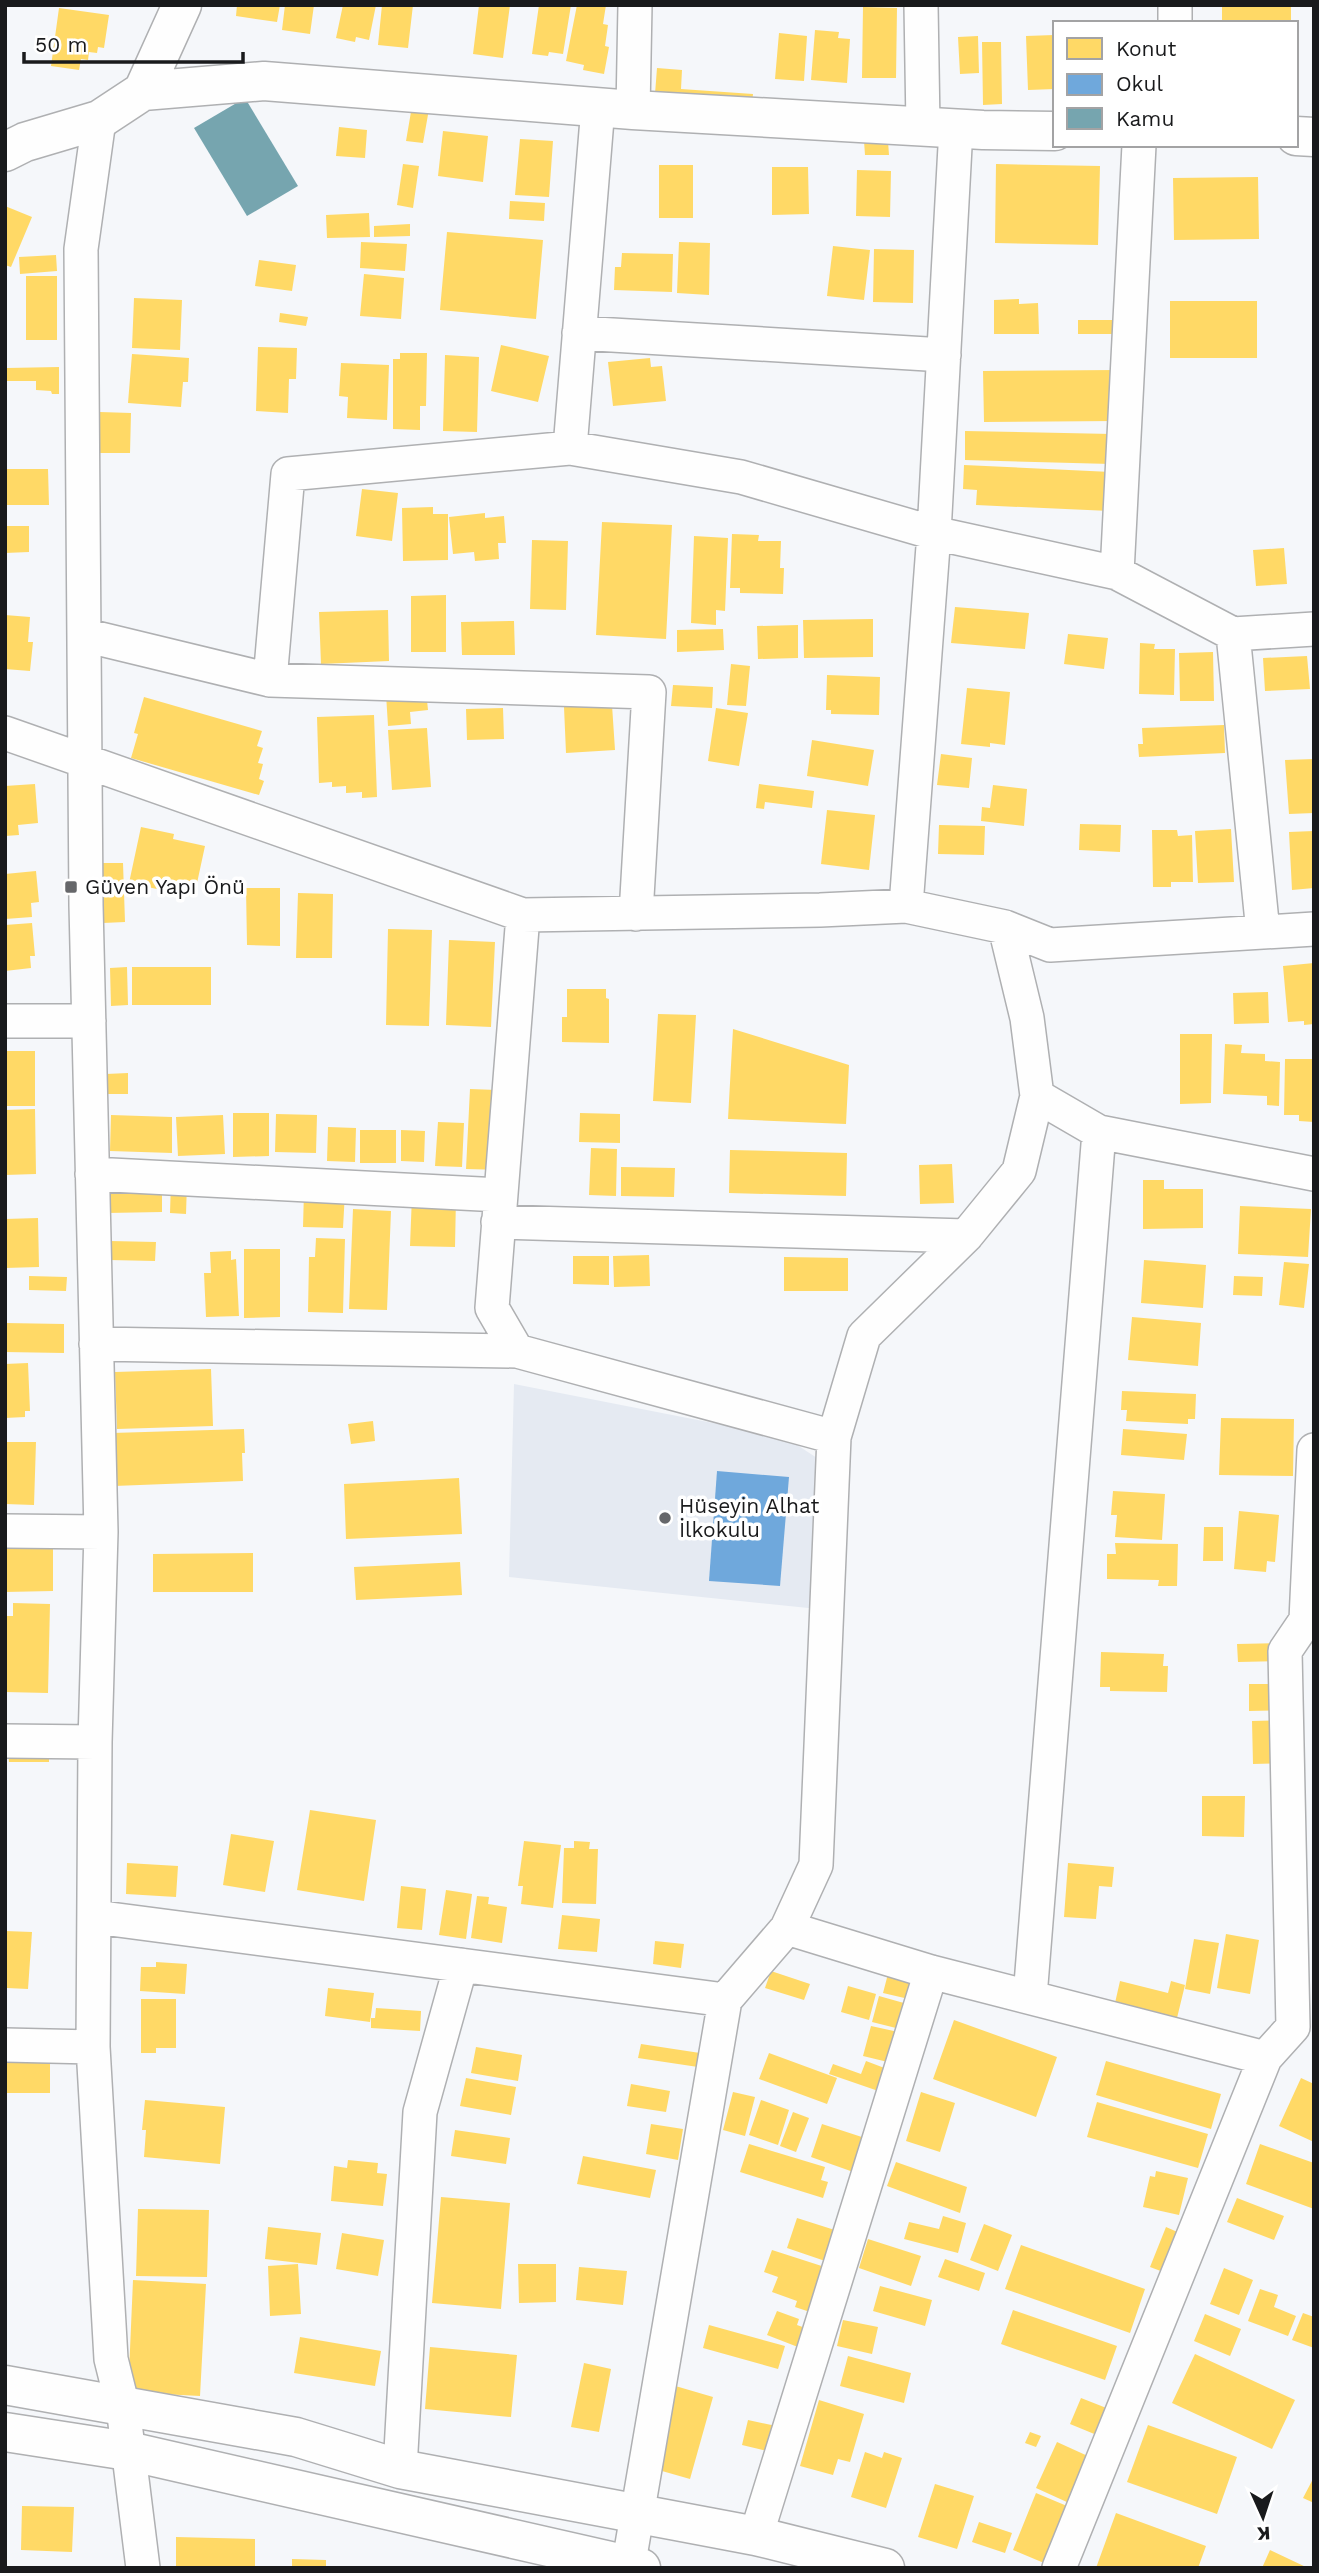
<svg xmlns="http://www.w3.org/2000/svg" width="1319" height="2573" font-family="'Work Sans',sans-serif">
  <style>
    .built { fill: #e5eaf2 }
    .homes { fill: #ffd966 }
    .schools { fill: #6fa8dc }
    .public { fill: #76a5af }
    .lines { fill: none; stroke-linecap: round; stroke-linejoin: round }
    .minor-casing { stroke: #afb0b2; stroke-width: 36 }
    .tertiary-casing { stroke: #afb0b2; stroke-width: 41 }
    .minor { stroke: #fefefe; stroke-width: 33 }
    .tertiary { stroke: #fefefe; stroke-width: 38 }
    .poi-dot { fill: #66676a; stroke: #fff; stroke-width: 2.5 }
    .labels { text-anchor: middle; stroke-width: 7; stroke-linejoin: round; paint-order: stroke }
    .poi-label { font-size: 21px; fill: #191a1c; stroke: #fff; text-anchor: start }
  </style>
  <rect width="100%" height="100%" fill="#f5f7fa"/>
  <!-- built -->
  <path class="built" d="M514,1384l271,53 35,23 -2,149 -309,-32z"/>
  <!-- homes -->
  <path class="homes" d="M237,5h43l-3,17 -41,-6z
    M285,5h29l-4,29 -28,-4z
    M343,5h33l-7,35 -13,-3 -1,5 -19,-4z
    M382,5h31l-5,43 -30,-3z
    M479,5h31l-7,53 -30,-4z
    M539,5h32l-8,49 -14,-2 -1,4 -16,-2z
    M577,5h29l-3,19 5,1 -3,21 4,1 -5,27 -21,-4 1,-5 -18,-4z
    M1222,5h69v18h-69z
    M863,7l34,1 -1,70h-34z
    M59,8l50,7 -5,33 -6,-1 -1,6 -8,-1 -1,8 -7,-1 -2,11 -28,-4z
    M815,30l24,2 -1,6 12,1 -3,44 -36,-3z
    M779,33l28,3 -3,45 -29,-2z
    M1054,35l1,54 -27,1 -2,-54z
    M978,36l1,37 -19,1 -2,-37z
    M982,42h19l1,62 -19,1z
    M657,68l25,2 -1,19 72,5 -2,21 -97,-8z
    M412,106l17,3 -6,34 -17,-2z
    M339,127l28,3 -2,28 -29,-2z
    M443,131l45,5 -5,46 -45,-6z
    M520,139l33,2 -4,56 -34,-2z
    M864,141h24l1,14h-24z
    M403,164l16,2 -6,42 -16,-3z
    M996,164l104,2 -2,79 -103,-2z
    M659,165h34v53h-34z
    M772,167h36l1,47 -37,1z
    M857,170l34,1 -1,46 -34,-1z
    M1258,177l1,62 -85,1 -1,-62z
    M510,201l35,2 -1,18 -35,-2z
    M5,206l27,11 -21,50 -6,-2z
    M369,213l1,24 -43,1 -1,-23z
    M410,224v12l-36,1v-11z
    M447,232l96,8 -7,79 -96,-9z
    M361,242l46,2 -2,27 -45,-3z
    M679,242l31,1 -1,52 -32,-2z
    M833,246l37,4 -6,50 -37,-4z
    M874,249l40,1 -1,53 -40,-1z
    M622,253l51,1 -1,38 -58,-2 1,-23h6z
    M56,255l1,16 -37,3 -1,-17z
    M259,260l37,5 -4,26 -37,-5z
    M364,274l40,4 -3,41 -41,-3z
    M26,276h31v64h-31z
    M134,298l48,2 -2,50 -48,-2z
    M1019,299v5l19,-1 1,31h-45v-34z
    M1170,301h87v57h-87z
    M280,313l28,4 -2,9 -27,-4z
    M1078,320h43v14h-43z
    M501,345l48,11 -11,46 -47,-11z
    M258,347l39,1 -1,31h-7l-1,34 -32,-2z
    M400,353h27l-1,53h-6v24l-27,-1v-70h7z
    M132,354l57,4 -1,24h-5l-2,25 -53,-4z
    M445,355l34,2 -2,75 -34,-1z
    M650,358l1,9 11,-1 4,35 -53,5 -5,-44z
    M341,363l48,2 -2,55 -40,-2 1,-21 -9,-1z
    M59,367v27h-7l-1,-3 -15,-1v-9h-29v-13z
    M1116,370v51l-132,1 -1,-51z
    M100,412l31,1 -1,40h-31z
    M965,431l147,3 -1,30 -146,-4z
    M964,465l147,7 -1,39 -134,-6 1,-15 -14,-1z
    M5,469h43l1,36h-44z
    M362,489l36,4 -6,48 -36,-5z
    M433,507v7h15v46l-45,1 -1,-53z
    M485,513v5l19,-2 2,27h-8l1,16 -24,2 -1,-9 -21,2 -4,-37z
    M602,522l70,3 -6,114 -70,-4z
    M5,526h24v26l-24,1z
    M732,534l27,1 -1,6h23l-1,27h4l-1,26 -43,-1v-5h-10z
    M694,536l34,2 -3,73 -9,-1v15l-25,-2z
    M532,540l36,1 -2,69 -36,-1z
    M1284,548l3,36 -31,2 -3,-36z
    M446,595v57h-35v-56z
    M955,607l74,6 -4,36 -74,-6z
    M388,610l1,51 -68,3 -2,-52z
    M5,615l25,2 -2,25h5l-3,29 -25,-2z
    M873,619v38l-69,1 -1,-38z
    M514,621l1,34h-53l-1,-33z
    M798,625v33l-40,1 -1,-33z
    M723,629l1,21 -47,2v-22z
    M1068,634l40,4 -4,31 -40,-5z
    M1140,643l15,1 -1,5h21l-1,46 -35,-1z
    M1213,652l1,49h-34l-1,-48z
    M1307,656l3,33 -45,2 -2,-33z
    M731,664l19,2 -4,40 -19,-1z
    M827,675l53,2 -1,38 -48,-1v-4h-5z
    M673,685l40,2 -1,21 -41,-2z
    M967,688l43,4 -5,53 -15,-2v4l-29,-3z
    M426,690l2,20 -18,2 1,12 -23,2 -2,-32z
    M144,697l118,34 -5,15 6,2 -5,15 5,1 -4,15 5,2 -5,14 -128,-37 7,-24 -4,-1z
    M612,705l3,45 -49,3 -2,-46z
    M503,708l1,31 -37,1 -1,-31z
    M716,708l32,5 -9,53 -31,-5z
    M374,715l3,82 -15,1v-6l-16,1v-7l-14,1v-5l-13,1 -2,-66z
    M1224,725l1,28 -86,4 -1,-13h5l-1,-16z
    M427,728l4,59 -39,3 -4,-60z
    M812,740l62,10 -6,36 -61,-10z
    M941,754l31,4 -3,30 -32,-3z
    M1314,759v54l-25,1 -4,-54z
    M35,784l3,39 -20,2 1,10 -14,1v-50z
    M759,784l55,7 -2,17 -47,-6 -1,7 -8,-1z
    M993,785l34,4 -3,37 -43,-5 1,-14 8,1z
    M827,810l48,5 -6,55 -48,-6z
    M1080,824l41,1 -1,27 -41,-2z
    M939,825l46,1 -1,29 -46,-1z
    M141,827l33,7 -1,5 32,7 -11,51 -65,-14z
    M1231,829l3,53 -36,1 -3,-52z
    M1152,830h25l1,6 14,-1 1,47h-22v5h-18z
    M1314,831v57l-22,2 -3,-58z
    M101,863h22l2,59 -22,1z
    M36,871l3,31 -8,1 1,14 -27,2v-45z
    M246,888h34v58l-33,-1z
    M298,893l35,1 -1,64h-36z
    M32,923l3,33h-5l1,12 -26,3v-46z
    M388,929l44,1 -3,96 -43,-1z
    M449,940l46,2 -4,85 -45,-2z
    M1314,963v61l-10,1v-4l-16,1 -5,-56z
    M127,967l1,38 -17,1 -1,-38z
    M132,967h79v38h-79z
    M567,989h39v9l3,1v44l-47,-1v-25h5z
    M1268,992l1,31 -35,1 -1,-31z
    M658,1014l38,1 -5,88 -38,-2z
    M733,1029l116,36 -3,59 -118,-5z
    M1180,1034h32l-1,69 -31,1z
    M1225,1044l17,1 -1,8 24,1v7l15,1 -1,44 -12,-1v-9l-44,-2z
    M5,1051h30v55h-30z
    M1285,1059h29v63l-15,-1v-6h-15z
    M128,1073v21h-21l-1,-20z
    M470,1089l27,1 6,80 -37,-1z
    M35,1109l1,65 -31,1v-65z
    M233,1113h36v43l-36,1z
    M580,1113l40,1v29l-41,-1z
    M276,1114l41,1 -1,38 -41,-1z
    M111,1115l61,2v36l-62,-2z
    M223,1115l2,39 -47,2 -2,-39z
    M438,1122l26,1 -2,44 -27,-1z
    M328,1127l28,1 -1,34 -28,-1z
    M360,1130h36v33h-36z
    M401,1130l24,1 -1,31 -23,-1z
    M591,1148l26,1 -1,47 -27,-1z
    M730,1150l117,3 -1,43 -117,-3z
    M952,1164l2,39 -34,1 -1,-39z
    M621,1167l54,1 -1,29 -53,-1z
    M1143,1180h21v9h39v39l-60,1z
    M106,1181h56v31l-55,1z
    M171,1182l16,1 -1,31 -16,-1z
    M304,1191l41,1 -2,36 -40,-1z
    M412,1195l44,2 -1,50 -45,-1z
    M1240,1206l71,3 -3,48 -70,-3z
    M353,1209l38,2 -4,99 -38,-1z
    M38,1218l1,49 -34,1v-49z
    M316,1238l29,1 -2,74 -35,-1 1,-55h6z
    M110,1241l46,1 -1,19 -46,-1z
    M244,1249h36v68l-36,1z
    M231,1251v9l5,-1 3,57 -33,1 -2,-44h7l-1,-21z
    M649,1255l1,31 -36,1 -1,-31z
    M573,1256h36v29l-36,-1z
    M784,1257l64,1v33h-64z
    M1144,1260l62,5 -3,43 -62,-5z
    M1284,1262l25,2 -5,44 -25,-3z
    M29,1276l38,1 -1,14 -37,-1z
    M1234,1276l29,1 -1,19 -29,-1z
    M1132,1317l69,6 -3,43 -70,-6z
    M5,1323l59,1v29l-59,-1z
    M28,1363l2,48h-5v6l-20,1v-54z
    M211,1369l2,57 -96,3 -2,-57z
    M1122,1391l74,3 -1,25h-7v5l-62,-3 1,-11h-6z
    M1221,1418l73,1 -1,57 -74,-1z
    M373,1421l2,20 -24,3 -3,-20z
    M244,1429l1,24h-3l1,28 -129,5 -2,-53z
    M1123,1429l64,5 -3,26 -63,-5z
    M5,1442h31l-2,63 -29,-1z
    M459,1478l3,56 -116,5 -2,-55z
    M1113,1491l52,3 -3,46 -47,-3 2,-22h-6z
    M1239,1511l40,4 -4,47 -8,-1 -1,11 -32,-3z
    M1204,1527h19v34h-20z
    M5,1542h48v49l-48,1z
    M1115,1543l63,1 -1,42h-19l1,-6 -52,-1v-25h9z
    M253,1553v39h-100v-38z
    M460,1562l2,33 -106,5 -2,-33z
    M13,1603l37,1 -2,89 -43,-1v-76h8z
    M1283,1643v18l-45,1 -1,-18z
    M1101,1652l63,2 -1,12h5l-1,26 -57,-1v-4h-10z
    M1249,1684h37v26l-37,1z
    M1286,1720v43l-33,1 -1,-43z
    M8,1747h41v15h-40z
    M1202,1796h43l-1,41 -42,-1z
    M310,1810l66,10 -12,81 -67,-11z
    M231,1834l43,7 -9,51 -42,-7z
    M524,1841l37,4 -8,63 -32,-4 2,-18h-5z
    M574,1841l16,1 -1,7h9l-2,55 -34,-1 2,-55h10z
    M127,1863l51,3 -2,31 -50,-3z
    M1068,1863l46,4 -2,20 -13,-1 -3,33 -32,-2z
    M401,1886l25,3 -4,41 -25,-2z
    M446,1890l26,4 -6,45 -27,-4z
    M477,1896l12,1 -1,7 19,3 -5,36 -31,-5z
    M562,1915l38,4 -3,33 -39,-3z
    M5,1931l27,1 -4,57 -21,-1z
    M1226,1934l33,6 -9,54 -33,-6z
    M1194,1939l25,4 -9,51 -25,-5z
    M655,1941l29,3 -3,24 -28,-4z
    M156,1962l31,2 -2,30 -45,-3 1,-24h15z
    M889,1970l30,7 -6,23 -30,-7z
    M771,1971l39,13 -6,16 -39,-12z
    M1120,1981l48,12 3,-12 14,4 -8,33 -62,-15z
    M848,1986l28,8 -7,26 -28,-8z
    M328,1988l46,5 -4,29 -45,-6z
    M879,1996l32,9 -7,25 -32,-8z
    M141,1999h35v49h-20v5h-15z
    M376,2008l45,3 -1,20 -49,-3v-10h4z
    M954,2020l103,37 -21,60 -103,-38z
    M871,2026l32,7 -7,31 -33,-8z
    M641,2044l59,9 -2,14 -60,-9z
    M476,2047l46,8 -4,26 -47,-8z
    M769,2053l68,25 -10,26 -68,-25z
    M50,2054v39h-45v-38z
    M866,2061l29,11 -8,22 -58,-20 4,-10 28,10z
    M1106,2061l115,33 -10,35 -115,-34z
    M466,2078l50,9 -5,28 -51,-9z
    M1301,2078l13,6v58l-35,-16z
    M631,2084l39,7 -4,21 -39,-6z
    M733,2092l22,5 -10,39 -22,-6z
    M921,2092l34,11 -15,49 -34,-11z
    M145,2100l80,7 -5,57 -76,-7 2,-27h-4z
    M761,2100l28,10 -11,35 -29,-10z
    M1097,2102l111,32 -10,34 -111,-31z
    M793,2112l16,6 -13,34 -16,-6z
    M651,2124l32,5 -5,31 -32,-6z
    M822,2124l49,16 -12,34 -48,-17z
    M455,2130l55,8 -4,26 -55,-8z
    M749,2144l76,23 -4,13 7,2 -5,16 -83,-26z
    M1260,2144l54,19v46l-68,-25z
    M583,2156l73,14 -6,28 -73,-14z
    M348,2160l30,3 -1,10 10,1 -4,32 -52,-5 3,-35 13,2z
    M896,2162l71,25 -7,26 -73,-27z
    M1156,2171l32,7 -9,37 -36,-8 7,-31 5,1z
    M441,2197l69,6 -9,106 -69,-6z
    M1237,2198l47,18 -10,24 -47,-18z
    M138,2209l71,1 -2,67 -71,-1z
    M943,2216l23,7 -8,30 -54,-14 5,-17 30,7z
    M797,2218l44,14 -10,31 -44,-15z
    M984,2224l28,11 -14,36 -28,-11z
    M268,2227l53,6 -4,32 -52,-6z
    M1166,2227l16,7 -16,39 -16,-6z
    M342,2233l42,7 -6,36 -42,-7z
    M868,2239l53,17 -10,30 -52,-18z
    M1021,2245l124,44 -15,44 -125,-44z
    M772,2250l59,19 -15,45 -21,-7 2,-6 -25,-9 6,-15 -14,-5z
    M945,2259l40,14 -6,18 -41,-14z
    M298,2264l3,50 -31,2 -2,-50z
    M518,2264h38v38l-37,1z
    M579,2267l48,4 -4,34 -47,-5z
    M1224,2268l29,12 -14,35 -29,-11z
    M133,2280l73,4 -6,112 -38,-2 -34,2z
    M880,2286l52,14 -7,26 -52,-15z
    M1260,2289l18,6 -4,12 22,9 -8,20 -40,-15z
    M1013,2310l104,36 -12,34 -104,-36z
    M777,2311l22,8 -2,6 14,5 -8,19 -36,-14z
    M1303,2313l11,4v31l-22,-8z
    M1205,2314l36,15 -11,27 -36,-15z
    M843,2320l35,7 -6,27 -35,-8z
    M709,2325l76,21 -7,23 -75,-21z
    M300,2337l81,14 -6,35 -81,-13z
    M430,2347l87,8 -6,62 -86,-8z
    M1195,2354l100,46 -23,49 -100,-46z
    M848,2356l63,17 -7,30 -64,-17z
    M584,2363l27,6 -12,63 -28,-5z
    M672,2385l41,12 -23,82 -42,-12z
    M1081,2398l33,13 -10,27 -34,-14z
    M819,2400l45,14 -14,48 -12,-3 -5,16 -33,-9z
    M748,2420l33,7 -6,26 -33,-8z
    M1148,2425l89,32 -20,57 -90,-32z
    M1030,2432l11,4 -5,11 -11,-4z
    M1057,2442l33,15 -21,46 -33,-15z
    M865,2452l17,6 2,-6 18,6 -16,50 -35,-11z
    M1314,2477v26l-11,-5z
    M935,2484l39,12 -17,53 -39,-12z
    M1036,2493l31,13 -23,57 -31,-13z
    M22,2506l52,1 -2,45 -51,-2z
    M1116,2513l90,33 -8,22h-102z
    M979,2522l33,11 -7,20 -33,-11z
    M176,2537l79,2v29h-79z
    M1270,2550l38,18h-46z
    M292,2559l34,1v8h-34z"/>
  <!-- schools -->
  <path class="schools" d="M717,1471l72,6 -9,109 -71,-5z"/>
  <!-- public -->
  <path class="public" d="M245,98l53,88 -51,30 -53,-88z"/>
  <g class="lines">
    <!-- minor casing -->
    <g class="minor-casing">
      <path id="minor" d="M921,5l2,121
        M1175,5v18
        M633,110l2,-105
        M99,120l-18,129 5,656 15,627 -6,210 -2,305 18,312 12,48 20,161
        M1139,145l-22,428 116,61 30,298
        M579,333l365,22
        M570,448l28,-341
        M1233,634l81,-5
        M84,635l186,45 379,12 -13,222
        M270,680l18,-206 282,-26 171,29 193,56 183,40
        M5,733l518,182 297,-5 86,-4 99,21 45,18 264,-16
        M906,906l28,-373 22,-405
        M523,915l-31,393 25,43 317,86
        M5,1021h84
        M1037,1096l62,36 215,42
        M92,1174l408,21
        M498,1222l468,14
        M96,1344l421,7
        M5,1531l96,1
        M5,1741l90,1
        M95,1917l630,83
        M787,1928l144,44 334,86
        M1030,1997l69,-865
        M5,2045l88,2
        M400,2469l20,-357 41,-147
        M756,2536l175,-564
        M628,2568l97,-568 62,-72 29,-63 18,-428 30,-101 102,-100 53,-65 18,-75 -10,-78 -22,-91
        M1059,2568l206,-510 28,-31 -8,-376 21,-31 8,-170"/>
    </g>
    <!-- tertiary casing -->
    <g class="tertiary-casing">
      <path id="tertiary" d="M143,91l39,-86
        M1296,136l18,1
        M5,152l20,-10 74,-22 44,-29 121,-10 369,29 350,20 72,1
        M5,2385l291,52 104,32 356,67 129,32
        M5,2432l123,19 513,117"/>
    </g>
    <!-- minor -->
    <use href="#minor" class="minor"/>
    <!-- tertiary -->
    <use href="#tertiary" class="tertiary"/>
  </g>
  <!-- markers -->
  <g class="poi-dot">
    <rect x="64" y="880" width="14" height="14" rx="3.5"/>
    <circle cx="665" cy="1518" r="7"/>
  </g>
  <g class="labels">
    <!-- poi labels -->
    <g class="poi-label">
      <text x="85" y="894">Güven Yapı Önü</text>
      <text x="679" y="1513">Hüseyin Alhat<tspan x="679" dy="24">İlkokulu</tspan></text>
    </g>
  </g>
  <!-- border -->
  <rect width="1319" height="2573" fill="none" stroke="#191a1c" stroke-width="14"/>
  <!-- legend -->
  <rect x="1053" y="21" width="245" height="126" fill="#ffffff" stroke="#a3a3a4" stroke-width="2"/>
  <rect x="1067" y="38" width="35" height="21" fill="#ffd966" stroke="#a3a3a4" stroke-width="2"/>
  <text x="1116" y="56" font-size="21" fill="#191a1c">Konut</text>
  <rect x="1067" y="74" width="35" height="21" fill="#6fa8dc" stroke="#a3a3a4" stroke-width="2"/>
  <text x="1116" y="91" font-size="21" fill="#191a1c">Okul</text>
  <rect x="1067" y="108" width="35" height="21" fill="#76a5af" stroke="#a3a3a4" stroke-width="2"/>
  <text x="1116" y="126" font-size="21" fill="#191a1c">Kamu</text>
  <!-- north arrow -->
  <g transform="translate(1263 2517) rotate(177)" stroke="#ffffff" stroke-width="5" paint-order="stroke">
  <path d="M0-5L12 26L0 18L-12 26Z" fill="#191a1c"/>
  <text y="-10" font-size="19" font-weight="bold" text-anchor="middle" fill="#191a1c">K</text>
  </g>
  <!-- scale -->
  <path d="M24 52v10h219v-10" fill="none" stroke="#191a1c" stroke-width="3.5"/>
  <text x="35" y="52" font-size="21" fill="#191a1c" stroke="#ffffff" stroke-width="5" paint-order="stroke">50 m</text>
</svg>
